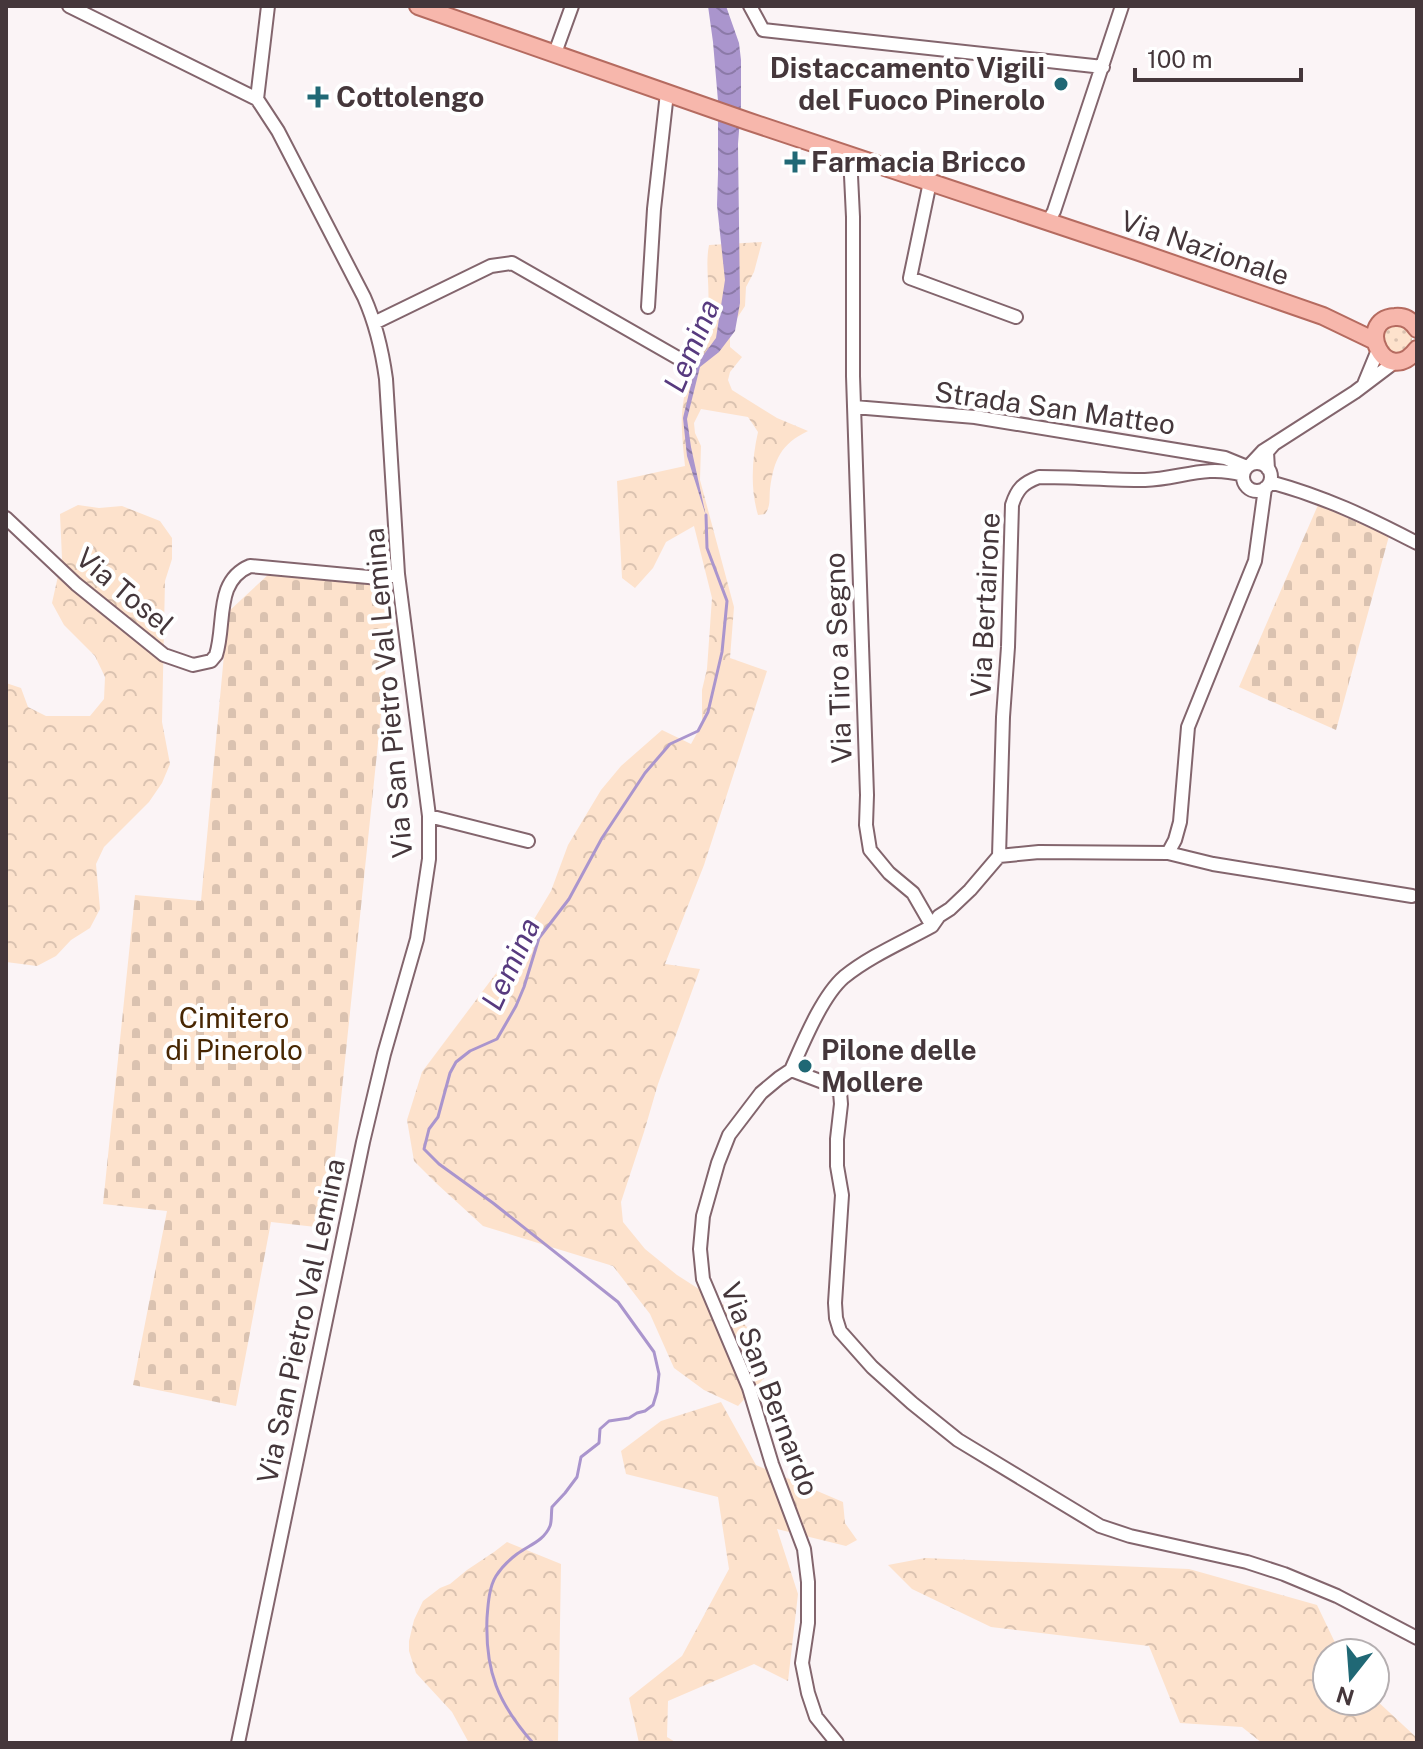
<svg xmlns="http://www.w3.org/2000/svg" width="1423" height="1749" font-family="'Public Sans',sans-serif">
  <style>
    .grass { fill: url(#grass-dots) }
    .forest { fill: url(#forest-crowns) }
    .cemetery { fill: url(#cemetery-stones) }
    .water { fill: url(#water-waves) }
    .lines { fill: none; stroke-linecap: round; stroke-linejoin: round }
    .stream { stroke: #aa95cd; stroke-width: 3 }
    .minor-casing { stroke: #83656d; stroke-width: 16 }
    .major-casing { stroke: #b56b60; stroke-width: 20 }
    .minor { stroke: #fff; stroke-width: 12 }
    .major { stroke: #f7b7ac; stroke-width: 16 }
    .poi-dot { fill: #206875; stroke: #fff; stroke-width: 3 }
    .labels { text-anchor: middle; stroke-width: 8; stroke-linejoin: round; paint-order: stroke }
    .poi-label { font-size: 28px; font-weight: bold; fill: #45373b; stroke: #fff; text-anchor: start }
    .street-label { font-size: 28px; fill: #45373b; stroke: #fff }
    .park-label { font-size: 28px; fill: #482703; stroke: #fff }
    .water-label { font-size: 30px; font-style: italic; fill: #573a7f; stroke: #fff }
  </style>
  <defs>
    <pattern id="grass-dots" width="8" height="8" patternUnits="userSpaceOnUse" patternTransform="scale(2)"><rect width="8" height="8" fill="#fde2cc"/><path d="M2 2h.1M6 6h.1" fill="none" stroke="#dac2b0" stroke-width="1.8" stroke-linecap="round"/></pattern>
    <pattern id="forest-crowns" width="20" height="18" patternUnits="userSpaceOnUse" patternTransform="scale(2)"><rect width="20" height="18" fill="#fde2cc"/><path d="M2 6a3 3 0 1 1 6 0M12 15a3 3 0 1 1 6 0" fill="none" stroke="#dac2b0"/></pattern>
    <pattern id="cemetery-stones" width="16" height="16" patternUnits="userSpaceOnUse" patternTransform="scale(2)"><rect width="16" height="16" fill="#fde2cc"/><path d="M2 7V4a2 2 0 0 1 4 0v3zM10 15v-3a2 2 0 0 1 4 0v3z" fill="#dac2b0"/></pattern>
    <pattern id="water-waves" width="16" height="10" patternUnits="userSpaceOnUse" patternTransform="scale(2)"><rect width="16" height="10" fill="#aa95cd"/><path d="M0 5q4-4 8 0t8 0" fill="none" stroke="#8c7aa8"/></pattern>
  </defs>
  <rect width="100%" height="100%" fill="#fbf4f6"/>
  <!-- grass -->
  <path class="grass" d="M1382 339a15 15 0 1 1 30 0a15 15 0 1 1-30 0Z"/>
  <!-- forest -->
  <path class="forest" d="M762,242l-8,30 -8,15 -1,19 -15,23v18l12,10 -12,15 -2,8 4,10 45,28 31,13c-27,13 -34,28 -38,58 -1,10 1,17 -5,25l-7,1c-8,-26 -6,-57 0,-83l-10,-15 -47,-8 -7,14 1,10 6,13 -1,34 34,127 -4,51 37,13 -63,194 -39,99 35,5 -42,115 -14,48 -23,70 2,20 22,27 32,26 50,32 23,23 18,44 -30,32 -34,-16 -30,-22 -24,-54 -37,-48 -130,-40 -47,-43 -22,-22 -7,-41 15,-48 102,-136 27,-45 17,-46 33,-55 20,-24 41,-36 29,14 11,-20v-34l5,-21 5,-71 -18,-72 -28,16 -13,26 -18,20 -13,-10 -5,-97 68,-15c-2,-21 -5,-41 -2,-62 4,-33 21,-64 25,-97 2,-21 -3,-42 1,-62z
    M78,505l21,3 23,-2 38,15 12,17v21l-7,22 -3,141 8,42 -8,19 -13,19 -45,45 -8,17 4,45 -10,19 -19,12 -15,16 -19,10 -31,-4v-279l15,5 7,19 18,9h44l14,-17 1,-22 -10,-21 -31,-31 -12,-22 10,-45 -2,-44z
    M721,1402l35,63 87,37 2,21 12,17 -11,6 -69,-17 21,65 -10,87 -34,-17 -86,37 -1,36 10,6h-38l-10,-45 53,-42 47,-87 -11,-72 -92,-23 -5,-23 40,-30z
    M507,1542l54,22 -3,179h-89l-17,-31 -36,-39 -7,-22v-10l5,-21 9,-19 17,-13 10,-4 17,-14 27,-18z
    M925,1558l264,11 128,36 23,48h-13v48h48v-2l42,39v5h-155l-20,-16 -62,-4 -31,-77 -158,-19 -79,-38 -24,-24z"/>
  <!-- cemetery -->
  <path class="cemetery" d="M1318,505l71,31 -53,194 -97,-43z
    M270,573l116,13 5,6 2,7 -64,615 -4,9 -9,4 -45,-5 -35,184 -103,-21 34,-174 -64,-7 32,-309 66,6 27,-289z"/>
  <!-- water -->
  <path class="water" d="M708,6h18l13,37 2,17v45l-3,39 2,159 -5,28 -16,21 -19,15 -13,52 4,28 15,69 -19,-60 -4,-38 11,-46 8,-15 14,-19 9,-58 -8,-75 1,-31v-73l-5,-59z"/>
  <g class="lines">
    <!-- stream -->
    <path class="stream" d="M533,1743c-35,-40 -48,-71 -46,-125 1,-13 2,-31 9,-42 5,-8 13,-16 21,-22 12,-9 27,-13 33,-28 2,-5 1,-13 2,-19l13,-14 12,-16 4,-20 18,-14 1,-14 9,-8 20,-3 8,-5 8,-2 8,-6 4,-13 2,-18 -5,-22 -36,-50 -125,-99 -54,-39 -15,-15 5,-20 9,-12 12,-44 6,-11 14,-11 27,-12 19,-33 8,-19 15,-49 30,-39 33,-61 43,-65 25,-29 28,-13 10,-19 14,-60 5,-51 -20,-53 -1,-33"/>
    <!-- minor casing -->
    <g class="minor-casing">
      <path id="minor" d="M69,6l188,93 21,32 86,166c12,27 18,53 22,82l12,195 31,242v43l-12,80 -33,115 -21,88 -125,601
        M750,6l13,24 340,37
        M555,53l17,-47
        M257,99l11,-93
        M930,182l-20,96 106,39
        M1048,222l6,-11 68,-205
        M648,307l6,-98 13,-116
        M374,323l117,-57 21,-3 166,95
        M1364,384l14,-34
        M854,407l121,10 250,41 22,9
        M1274,444l81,-52 41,-31
        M1243 477a14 14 0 1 1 28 0a14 14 0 1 1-28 0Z
        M1250,465l13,-14 11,-7 -7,8 1,17
        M1270,482c55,15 97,35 147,61
        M6,518l70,66 88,71 29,10 18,-4 5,-6c10,-31 -2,-74 34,-89l129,12 19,-4
        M429,816l99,25
        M1168,853l45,11 199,32
        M999,856l40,-4 129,1 7,-13 5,-18 8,-95 67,-166 10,-73
        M932,926l7,-10 11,-7 20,-19 29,-34 4,-139 5,-70 4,-142c5,-16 11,-22 27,-28 35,0 70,3 106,3 35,-1 60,-16 98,-5
        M791,1070c12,-27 31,-74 53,-93 26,-21 59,-35 88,-51l-19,-33 -24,-20 -19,-23 -4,-25 1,-30 -14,-419v-159l-3,-62
        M791,1070l37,14 12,8 1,12 -4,35v27l5,29 -7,108 1,15 4,13 32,36 40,36 46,37 142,86 30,10 117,26 37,12 53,22 80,42
        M791,1070l-12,8 -18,15 -32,42 -11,28 -15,53 -3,33 3,30 46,109 23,76 32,85 4,33v41l-6,40 6,30 8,24 21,26"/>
    </g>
    <!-- major casing -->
    <g class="major-casing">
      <path id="major" d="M418,6l329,115 392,131 184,64 52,25
        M1417,329c-5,-8 -12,-13 -22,-12 -42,3 -9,73 22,32"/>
    </g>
    <!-- minor -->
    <use href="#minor" class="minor"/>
    <!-- major -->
    <use href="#major" class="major"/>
  </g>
  <!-- markers -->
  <g class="poi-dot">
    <circle cx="1061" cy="84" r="8"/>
    <path d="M314 85h8v8h8v8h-8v8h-8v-8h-8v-8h8z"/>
    <path d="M791 150h8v8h8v8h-8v8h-8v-8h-8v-8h8z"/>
    <circle cx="805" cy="1066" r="8"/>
  </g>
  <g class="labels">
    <!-- poi labels -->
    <g class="poi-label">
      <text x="1045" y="78" text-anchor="end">Distaccamento Vigili<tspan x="1045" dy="32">del Fuoco Pinerolo</tspan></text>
      <text x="336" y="107">Cottolengo</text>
      <text x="811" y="172">Farmacia Bricco</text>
      <text x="821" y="1060">Pilone delle<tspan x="821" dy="32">Mollere</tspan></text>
    </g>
    <!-- street labels -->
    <g class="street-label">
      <text transform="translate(1205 248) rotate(19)" y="10">Via Nazionale</text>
      <text transform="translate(1055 408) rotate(8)" y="10">Strada San Matteo</text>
      <text transform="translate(125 591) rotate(40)" y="10">Via Tosel</text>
      <text transform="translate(985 605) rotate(-87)" y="10">Via Bertairone</text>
      <text transform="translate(838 658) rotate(-92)" y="10">Via Tiro a Segno</text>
      <text transform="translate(388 693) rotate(-95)" y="10">Via San Pietro Val Lemina</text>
      <text transform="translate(301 1321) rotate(-78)" y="10">Via San Pietro Val Lemina</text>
      <text transform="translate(770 1389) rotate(69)" y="10">Via San Bernardo</text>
    </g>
    <!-- park labels -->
    <g class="park-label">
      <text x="234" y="1028">Cimitero<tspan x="234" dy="32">di Pinerolo</tspan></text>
    </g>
    <!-- water labels -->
    <g class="water-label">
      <text transform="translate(692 346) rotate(-67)" y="10">Lemina</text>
      <text transform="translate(511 964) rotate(-65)" y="10">Lemina</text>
    </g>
  </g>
  <!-- border -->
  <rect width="1423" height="1749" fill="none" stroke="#45373b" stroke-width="16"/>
  <!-- north arrow -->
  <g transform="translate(1351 1677) rotate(197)"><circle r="38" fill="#ffffff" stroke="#b5afb1" stroke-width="2"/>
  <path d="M0-6L14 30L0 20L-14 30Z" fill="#206875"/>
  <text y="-12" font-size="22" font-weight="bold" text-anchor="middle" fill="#45373b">N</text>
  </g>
  <!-- scale -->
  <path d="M1135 68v12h166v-12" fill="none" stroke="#45373b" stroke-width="4"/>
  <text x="1147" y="68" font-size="24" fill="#45373b" stroke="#ffffff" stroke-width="6" paint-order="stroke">100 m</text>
</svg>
